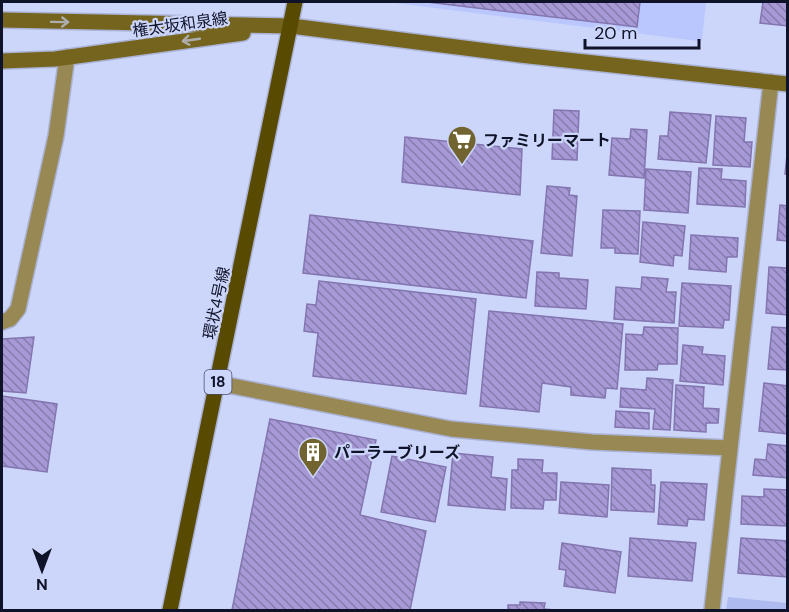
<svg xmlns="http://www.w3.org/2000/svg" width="789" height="612" font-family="'DM Sans','Noto Sans JP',sans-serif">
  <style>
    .built { fill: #bac7fe }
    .green { fill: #aebbf1 }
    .building { fill: url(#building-back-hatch); stroke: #8375af; stroke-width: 1.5 }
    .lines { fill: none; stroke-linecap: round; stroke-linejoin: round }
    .lane-casing { stroke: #aab2d4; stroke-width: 18 }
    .street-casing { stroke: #aab2d4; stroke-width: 18 }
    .secondary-casing { stroke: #aab2d4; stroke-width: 18 }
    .primary-casing { stroke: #aab2d4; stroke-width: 18 }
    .lane { stroke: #988954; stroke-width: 15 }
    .street { stroke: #988954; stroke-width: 15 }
    .secondary { stroke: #75641e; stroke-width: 15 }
    .primary { stroke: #594a01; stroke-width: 15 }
    .oneway { stroke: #aeadad }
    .labels { text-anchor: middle; stroke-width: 4.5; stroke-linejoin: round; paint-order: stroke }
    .shield { fill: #ccd5fa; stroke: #484d68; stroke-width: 1.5 }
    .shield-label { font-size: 15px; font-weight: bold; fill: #0f1329 }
    .street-label { font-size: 16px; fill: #0f1329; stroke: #ccd5fa }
    .poi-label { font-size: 16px; font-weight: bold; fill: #0f1329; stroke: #ccd5fa; text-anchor: start }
  </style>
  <defs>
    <pattern id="building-back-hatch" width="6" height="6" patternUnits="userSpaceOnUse" patternTransform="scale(1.5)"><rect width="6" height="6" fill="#a799d5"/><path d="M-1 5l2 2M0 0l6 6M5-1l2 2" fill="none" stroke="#867cad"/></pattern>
  </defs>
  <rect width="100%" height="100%" fill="#ccd5fa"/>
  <!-- built -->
  <path class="built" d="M387,2h319l-4,38 -4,1z"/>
  <!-- green -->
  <path class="green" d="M728,597l59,6v7h-61z"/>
  <!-- building -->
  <path class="building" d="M427,2h213l-3,25z
    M763,2h25v24l-28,-3z
    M554,110l25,1 -2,49 -25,-1z
    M670,112l41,3 -5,48 -48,-4 2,-23h8z
    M716,116l30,2 -2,24h8l-2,25 -37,-2z
    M631,129l16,1 -3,48 -35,-3 3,-37 18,1z
    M405,137l117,12 -2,46 -118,-13z
    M788,146v28h-3z
    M699,168l23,1 -1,10 25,2 -1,26 -48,-3z
    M646,169l45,3 -3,41 -44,-3z
    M547,186l23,2 -1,7 8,1 -5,60 -31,-3z
    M780,205l8,1v35l-11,-1z
    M603,210l37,1 -2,43 -23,-1v-5h-14z
    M310,215l223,26 -7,57 -223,-25z
    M643,222l42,4 -3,30 -8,-1 -1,11 -33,-4z
    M691,235l47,3 -1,19h-10l-1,15 -37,-3z
    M769,267l19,1v47l-22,-2z
    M537,272l22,1v5l29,2 -2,29 -51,-3z
    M642,277l26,2 -2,13h10l-2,31 -60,-4 2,-32 25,2z
    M319,281l157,18 -10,95 -153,-18 5,-43 -14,-2 3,-27 9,1z
    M682,283l49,3 -2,34h-5l-1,8 -44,-2z
    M489,311l134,13 -6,65 -11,-1 -1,10 -34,-3v-8l-29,-4 -3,29 -59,-6z
    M644,327l34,1 -1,36h-19l-1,6h-32l1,-36 17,1z
    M772,327l16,1v42l-20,-1z
    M34,337l-8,56 -24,-2v-52z
    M683,345l20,2 -1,7 23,2 -2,29 -43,-4z
    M647,378l26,2 -3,50 -17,-1 2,-20 -35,-2 1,-19 25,2z
    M764,383l24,3v48l-29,-3z
    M676,385l28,2 -1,21 16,1 -1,14h-12v9l-32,-2z
    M2,396l55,8 -10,68 -45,-6z
    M616,411l33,2v16l-34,-2z
    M270,419l106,21 -16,75 66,16 -16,79h-178z
    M768,444l20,2v32l-35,-3 2,-16 11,1z
    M453,453l40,4 -2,20 16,2 -2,31 -57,-5z
    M392,456l54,11 -11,55 -54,-10z
    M518,459l25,1 -1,13h15l-1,27h-12l-1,9 -32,-1 1,-38h6z
    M612,468l39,2v15h4l-1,27 -43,-2z
    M561,482l48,3 -2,32 -48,-4z
    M661,482l46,2 -3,36 -16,-1 -1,7 -29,-2z
    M764,489l24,1v36l-47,-2 1,-28 22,1z
    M630,538l66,5 -4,38 -64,-5z
    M741,538l47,3v36l-50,-4z
    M562,543l59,9 -6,41 -51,-7 2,-16 -7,-1z
    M520,602l25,1 -1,6 11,1h-47v-5h12z"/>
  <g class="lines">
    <!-- lane casing -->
    <g class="lane-casing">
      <path id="lane" d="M2,322l8,-3 8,-10 38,-173 11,-79"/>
    </g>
    <!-- street casing -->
    <g class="street-casing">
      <path id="street" d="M217,383l234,46 141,13 138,6
        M712,610l59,-528"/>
    </g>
    <!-- secondary casing -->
    <g class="secondary-casing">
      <path id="secondary" d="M2,20l289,6 229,29 268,29
        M2,61l53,-2 188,-26"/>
    </g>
    <!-- primary casing -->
    <g class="primary-casing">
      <path id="primary" d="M170,610l125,-608"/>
    </g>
    <!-- lane -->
    <use href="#lane" class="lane"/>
    <!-- street -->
    <use href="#street" class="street"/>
    <!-- secondary -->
    <use href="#secondary" class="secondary"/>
    <!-- primary -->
    <use href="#primary" class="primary"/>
  </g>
  <!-- one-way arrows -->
  <defs><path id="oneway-shaft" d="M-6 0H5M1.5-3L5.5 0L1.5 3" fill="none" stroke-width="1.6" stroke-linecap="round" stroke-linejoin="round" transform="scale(1.5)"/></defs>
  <g class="oneway">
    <use href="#oneway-shaft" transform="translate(60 22) rotate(1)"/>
    <use href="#oneway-shaft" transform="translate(191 40) rotate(172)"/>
  </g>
  <!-- icons -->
  <defs>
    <g id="supermarket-pin" transform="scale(1.5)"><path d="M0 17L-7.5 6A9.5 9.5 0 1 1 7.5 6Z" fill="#716431" stroke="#ccd5fa"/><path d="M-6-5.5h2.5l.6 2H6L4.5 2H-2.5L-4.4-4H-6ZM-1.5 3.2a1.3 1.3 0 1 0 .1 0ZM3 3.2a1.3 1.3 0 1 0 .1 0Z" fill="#fff"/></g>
    <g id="building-pin" transform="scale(1.5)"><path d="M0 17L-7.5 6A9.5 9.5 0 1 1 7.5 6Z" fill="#716431" stroke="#ccd5fa"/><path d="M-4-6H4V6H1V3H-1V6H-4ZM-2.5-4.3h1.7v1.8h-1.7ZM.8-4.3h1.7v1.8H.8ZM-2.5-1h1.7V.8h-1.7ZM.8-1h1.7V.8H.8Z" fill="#fff"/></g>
  </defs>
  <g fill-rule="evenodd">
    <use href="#supermarket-pin" x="462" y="140"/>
    <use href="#building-pin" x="313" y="452"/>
  </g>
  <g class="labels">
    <!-- shield labels -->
    <rect class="shield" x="204.5" y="370" width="27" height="24" rx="4.5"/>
    <g class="shield-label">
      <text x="218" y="387">18</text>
    </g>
    <!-- street labels -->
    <g class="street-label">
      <text transform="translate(180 24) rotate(-8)" y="6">権太坂和泉線</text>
      <text transform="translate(216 303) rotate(-78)" y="6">環状4号線</text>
    </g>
    <!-- poi labels -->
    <g class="poi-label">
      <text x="483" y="146">ファミリーマート</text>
      <text x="334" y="458">パーラーブリーズ</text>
    </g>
  </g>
  <!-- border -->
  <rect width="789" height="612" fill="none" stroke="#0f1329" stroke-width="6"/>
  <!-- north arrow -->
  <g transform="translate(42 570) rotate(180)" stroke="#ccd5fa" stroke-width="4.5" paint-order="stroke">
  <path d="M0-4.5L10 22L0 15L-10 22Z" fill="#0f1329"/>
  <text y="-9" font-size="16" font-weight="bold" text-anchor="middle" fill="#0f1329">N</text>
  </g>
  <!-- scale -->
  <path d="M585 39v9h114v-9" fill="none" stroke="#0f1329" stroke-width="3"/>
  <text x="594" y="39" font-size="18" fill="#0f1329" stroke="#ccd5fa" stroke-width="4.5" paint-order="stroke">20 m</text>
</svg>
